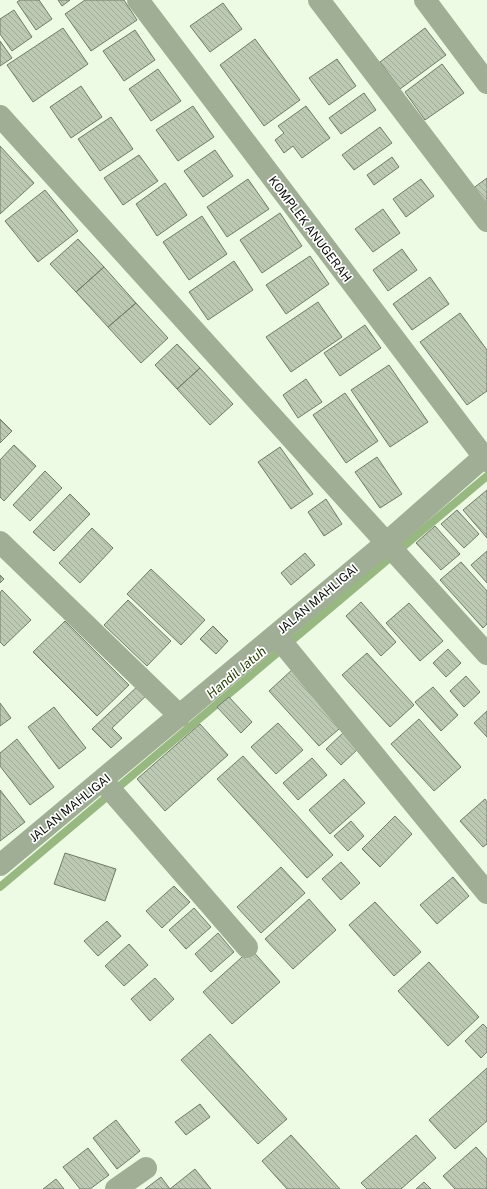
<svg xmlns="http://www.w3.org/2000/svg" width="487" height="1189" font-family="'Public Sans',sans-serif">
  <style>
    .lines { fill: none; stroke-linecap: round; stroke-linejoin: round }
    .stream { stroke: #98b881; stroke-width: 8 }
    .building { fill: url(#building-back-hatch); stroke: #707c68 }
    .minor { stroke: #a0ae96; stroke-width: 22 }
    .labels { text-anchor: middle; stroke-width: 3.5; stroke-linejoin: round; paint-order: stroke }
    .street-label { font-size: 12px; fill: #090d06; stroke: #fff }
    .water-label { font-size: 13px; font-style: italic; fill: #274307; stroke: #fff }
  </style>
  <defs>
    <pattern id="building-back-hatch" width="6" height="6" patternUnits="userSpaceOnUse"><rect width="6" height="6" fill="#bcc9b3"/><path d="M-1 5l2 2M0 0l6 6M5-1l2 2" fill="none" stroke="#a0ab98"/></pattern>
  </defs>
  <rect width="100%" height="100%" fill="#edfbe4"/>
  <g class="lines">
    <!-- stream -->
    <path class="stream" d="M0,887l487,-411"/>
  </g>
  <!-- building -->
  <path class="building" d="M20,0h19l13,19 -16,11 -19,-28z
    M58,0h12l-8,6z
    M85,0h39l13,20 -46,31 -26,-37z
    M223,3l19,26 -32,23 -20,-26z
    M14,10l18,27 -20,14 -12,-17v-15z
    M63,28l25,36 -55,38 -26,-37z
    M425,28l21,27 -46,34 -20,-27z
    M135,30l20,30 -31,21 -21,-30z
    M255,39l45,61 -36,26 -44,-61z
    M0,41l12,17 -12,8z
    M337,59l19,27 -27,19 -20,-27z
    M442,64l22,29 -39,27 -20,-28z
    M158,69l23,32 -30,20 -22,-32z
    M81,86l21,31 -31,21 -21,-31z
    M364,93l12,17 -35,24 -12,-16z
    M193,106l21,31 -36,24 -22,-31z
    M306,106l24,32 -28,20 -9,-12 -9,7 -9,-13 9,-7 -6,-7z
    M111,117l22,32 -33,22 -22,-32z
    M380,127l12,16 -38,27 -12,-15z
    M0,146l34,37 -34,31z
    M215,150l18,26 -30,21 -19,-26z
    M139,155l19,26 -35,24 -19,-27z
    M392,157l7,10 -25,18 -7,-10z
    M487,178v31l-15,-20z
    M248,179l21,30 -42,28 -20,-30z
    M421,179l13,17 -28,21 -13,-18z
    M165,183l22,32 -30,21 -21,-32z
    M45,190l33,41 -40,31 -33,-41z
    M383,209l17,24 -27,19 -18,-23z
    M280,213l22,33 -40,27 -22,-33z
    M202,216l25,38 -38,26 -26,-38z
    M78,239l26,28 -28,25 -26,-28z
    M402,249l15,21 -29,21 -15,-21z
    M310,256l19,28 -43,30 -20,-29z
    M234,261l19,29 -45,30 -19,-28z
    M104,267l32,36 -28,24 -32,-35z
    M430,277l19,27 -37,26 -19,-26z
    M318,302l24,35 -51,35 -25,-35z
    M136,303l32,35 -27,25 -33,-36z
    M460,313l27,37v41l-20,14 -47,-63z
    M365,325l16,23 -41,28 -16,-23z
    M177,344l23,24 -23,21 -22,-24z
    M389,365l39,57 -38,25 -39,-57z
    M200,368l33,36 -23,21 -33,-36z
    M306,379l16,23 -24,16 -15,-23z
    M345,393l33,48 -32,22 -33,-48z
    M0,419l12,12 -12,12z
    M14,445l22,21 -32,35 -4,-4v-37z
    M280,447l33,47 -22,15 -33,-47z
    M377,457l25,37 -22,14 -25,-36z
    M45,471l17,17 -32,33 -17,-16z
    M487,490v48l-24,-28z
    M70,494l20,20 -36,37 -21,-19z
    M326,499l16,25 -18,12 -16,-24z
    M457,510l22,24 -15,14 -23,-24z
    M435,526l25,28 -19,16 -25,-27z
    M92,528l21,20 -33,35 -21,-20z
    M487,551v32l-16,-18z
    M305,553l10,12 -24,20 -10,-12z
    M461,562l26,29v33l-4,4 -43,-48z
    M151,569l54,51 -24,25 -54,-51z
    M0,575l4,4 -4,4z
    M2,590l29,30 -27,26 -4,-4v-49z
    M128,600l43,41 -24,25 -43,-41z
    M361,602l35,40 -15,14 -35,-40z
    M409,603l34,38 -23,20 -34,-38z
    M65,621l64,64 -32,31 -64,-64z
    M213,626l15,15 -12,13 -16,-15z
    M448,649l13,14 -15,14 -13,-14z
    M367,653l47,52 -24,22 -48,-52z
    M294,668l51,56 -26,22 -50,-55z
    M466,676l14,16 -16,15 -14,-16z
    M139,685l9,9 -36,34 10,10 -11,10 -19,-19z
    M433,687l25,28 -17,16 -26,-29z
    M229,697l23,25 -11,11 -24,-26z
    M0,703l11,15 -11,8z
    M54,707l32,41 -27,21 -31,-42z
    M487,711v26l-13,-14z
    M419,719l42,48 -27,24 -43,-47z
    M278,723l25,27 -27,24 -25,-27z
    M200,724l28,31 -63,56 -28,-32z
    M344,732l15,16 -18,17 -15,-16z
    M17,739l37,48 -24,18 -30,-39v-13z
    M243,756l90,99 -26,23 -90,-99z
    M312,758l15,17 -29,25 -15,-17z
    M344,779l21,24 -35,31 -21,-24z
    M0,790l25,32 -25,19z
    M485,799l2,3v42l-4,3 -23,-26z
    M395,816l17,18 -32,33 -18,-18z
    M351,821l13,15 -16,15 -14,-15z
    M65,853l51,16 -11,32 -51,-17z
    M341,862l19,21 -19,17 -19,-21z
    M281,867l24,26 -44,40 -24,-26z
    M453,877l16,19 -32,28 -17,-19z
    M174,886l16,16 -28,26 -16,-17z
    M309,899l27,31 -43,39 -28,-30z
    M375,902l46,50 -27,24 -45,-51z
    M194,908l17,19 -25,22 -17,-19z
    M107,921l14,15 -23,20 -14,-15z
    M218,933l16,19 -23,20 -16,-18z
    M129,944l19,21 -24,21 -19,-20z
    M251,949l29,33 -48,42 -29,-32z
    M429,962l50,55 -31,29 -50,-55z
    M155,978l19,21 -24,22 -19,-22z
    M483,1024l4,4v24l-6,6 -16,-17z
    M210,1034l77,85 -29,25 -77,-84z
    M487,1068v53l-32,28 -26,-29z
    M200,1104l10,13 -24,18 -11,-13z
    M116,1120l24,31 -23,18 -24,-31z
    M291,1135l49,54h-53l-25,-28z
    M416,1135l20,23 -35,31h-34l-6,-6z
    M476,1147l11,12v30h-32l-12,-13z
    M88,1148l21,27 -19,14h-10l-17,-22z
    M195,1169l16,20h-41z
    M161,1177l9,12h-25z
    M56,1179l8,10h-21z
    M424,1182l7,7h-15z"/>
  <g class="lines">
    <!-- minor -->
    <path class="minor" d="M138,0l349,461
      M319,0l168,221
      M425,0l62,83
      M0,116l487,538
      M0,542l180,174
      M276,635l211,258
      M103,781l144,166
      M0,865l386,-322 101,-89
      M116,1189l30,-21"/>
  </g>
  <g class="labels">
    <!-- street labels -->
    <g class="street-label">
      <text transform="translate(310 229) rotate(53)" y="4">KOMPLEK ANUGERAH</text>
      <text transform="translate(318 599) rotate(-40)" y="4">JALAN MAHLIGAI</text>
      <text transform="translate(70 808) rotate(-39)" y="4">JALAN MAHLIGAI</text>
    </g>
    <!-- water labels -->
    <g class="water-label">
      <text transform="translate(236 672) rotate(-40)" y="5">Handil Jatuh</text>
    </g>
  </g>
</svg>
